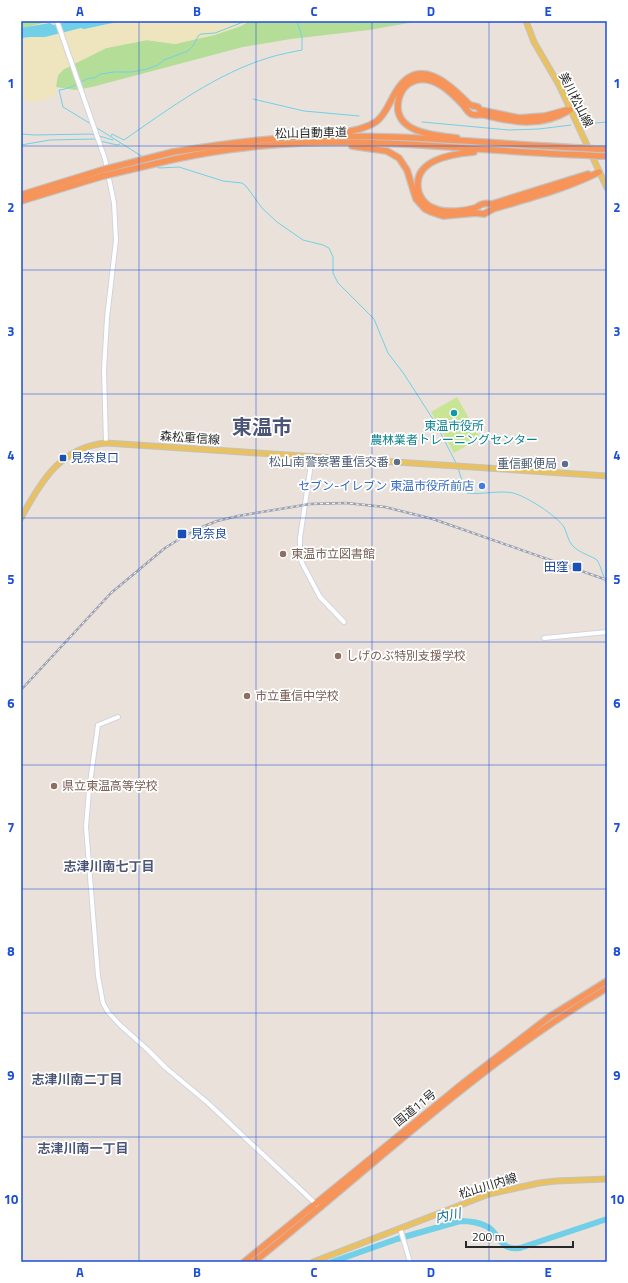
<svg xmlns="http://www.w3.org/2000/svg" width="628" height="1283" font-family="'Titillium Web','Noto Sans JP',sans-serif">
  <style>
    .green { fill: #b4de98 }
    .sand { fill: #eee4be }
    .pitch { fill: #c8e594 }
    .water { fill: #71cfe8 }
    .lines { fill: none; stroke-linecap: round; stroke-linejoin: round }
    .stream { stroke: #71cfe8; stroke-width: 1 }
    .river { stroke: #71cfe8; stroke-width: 6 }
    .minor-casing { stroke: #cfd4e0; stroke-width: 6 }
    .major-casing { stroke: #c3c3c3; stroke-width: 7 }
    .highway-casing { stroke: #c3c3c3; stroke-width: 8 }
    .minor { stroke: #fff; stroke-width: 4 }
    .major { stroke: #e9c160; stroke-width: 5 }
    .highway { stroke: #f69459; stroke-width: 5.5 }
    .rail-casing { stroke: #9da1b2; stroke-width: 2.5 }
    .rail { stroke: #fff; stroke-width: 1; stroke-dasharray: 3; stroke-linecap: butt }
    .highway-bridge-casing { stroke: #c3c3c3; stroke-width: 8; stroke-linecap: butt }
    .highway-bridge { stroke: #f69459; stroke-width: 5.5 }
    .grid { fill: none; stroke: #1d4ed8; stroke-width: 1; stroke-opacity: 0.55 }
    .culture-dot { fill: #0f9aa8; stroke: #fff; stroke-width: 1.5 }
    .transit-dot { fill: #1a4fb4; stroke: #fff; stroke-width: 1.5 }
    .service-dot { fill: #5c6f8a; stroke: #fff; stroke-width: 1.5 }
    .shop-dot { fill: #3f7fe0; stroke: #fff; stroke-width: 1.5 }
    .education-dot { fill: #8d6e63; stroke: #fff; stroke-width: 1.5 }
    .labels { text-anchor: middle; stroke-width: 3.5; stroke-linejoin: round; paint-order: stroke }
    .street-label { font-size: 12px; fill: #282828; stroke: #fff }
    .culture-label { font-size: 12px; fill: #0d838f; stroke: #fff }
    .transit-label { font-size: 12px; fill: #164399; stroke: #fff; text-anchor: start }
    .service-label { font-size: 12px; fill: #4e5e75; stroke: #fff; text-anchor: end }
    .shop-label { font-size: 12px; fill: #366cbe; stroke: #fff; text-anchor: end }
    .education-label { font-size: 12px; fill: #785e54; stroke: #fff; text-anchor: start }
    .neighbourhood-label { font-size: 13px; font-weight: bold; fill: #4b5576; stroke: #fff }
    .water-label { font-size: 13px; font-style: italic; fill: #136d90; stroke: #fff }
    .town-label { font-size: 20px; font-weight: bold; fill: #4b5576; stroke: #fff }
    .neatline { fill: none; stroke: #1d4ed8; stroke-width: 1.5 }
    .grid-label { font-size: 13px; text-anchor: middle; font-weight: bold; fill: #1d4ed8 }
  </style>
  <rect width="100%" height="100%" fill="#eae2da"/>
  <!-- green -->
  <path class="green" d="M28,21h23l-19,5 -11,15v-18z
    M249,21h171l-51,9 -78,9 -48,8 -151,40 -17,3 -19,-3 2,-12 6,-6 42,-21 41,-8 28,4 66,-18z"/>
  <!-- sand -->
  <path class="sand" d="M51,21h198l-8,5 -26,9 -40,9 -28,-4 -41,8 -42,21 -6,6 -2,8v13l-21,6 -14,-1v-60l11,-15z"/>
  <!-- pitch -->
  <path class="pitch" d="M457,397l23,41 -26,15 -23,-41z"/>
  <!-- water -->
  <path class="water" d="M71,21h51l-38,8 -3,-1 -36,9h-15l-9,1v-10l29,-5 3,2z"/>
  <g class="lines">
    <!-- stream -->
    <path class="stream" d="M81,82l8,-4h5l7,-4 13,-2h18l15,-3 11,-4 6,-5 24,-9 5,-5 5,-10 3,-2 14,-1 31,-12
      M78,84c-5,2 -14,6 -19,6l4,17 28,17
      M253,99l51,12 55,5
      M422,122l87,8 30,-1 32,-4
      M584,124l23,-2
      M97,128l46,29
      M21,134l13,1 57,-1 3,1
      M99,136l14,4
      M111,136l1,-2 12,6c46,-32 93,-67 147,-83 10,-3 21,-5 31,-7v-13l-5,-16
      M100,141l17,4 3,-1
      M21,145l29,-5 45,-1
      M156,166l3,2 20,-1 44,14 19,2 4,3 16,22 15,14 26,18 20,5 6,3 4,9v16l5,10 36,36 14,34 16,21 32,50 20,39
      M458,468l7,22 2,3c14,2 33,-3 46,0 13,3 44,23 51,34 3,6 4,14 9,19 6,7 21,11 24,14 4,6 7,19 10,26"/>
    <!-- river -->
    <path class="river" d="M332,1262l65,-23 63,-18c9,0 19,1 28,6 13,9 12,24 32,21l87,-29"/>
    <!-- minor casing -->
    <g class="minor-casing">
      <path id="minor" d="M57,21l48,138 9,44 2,37 -9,78 -3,52 2,73
        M312,457l-12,81v18l2,7 18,34 24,25
        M544,638l63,-6
        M118,717l-20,8 -9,65 -3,37 12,149 5,27 5,9 12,13 28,25 18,18 42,35 109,102
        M400,1228l10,34"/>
    </g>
    <!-- major casing -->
    <g class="major-casing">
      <path id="major" d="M526,21l8,21 25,43 48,103
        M21,518c20,-37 40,-71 85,-75l501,33
        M313,1262l176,-68 50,-11 17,-2 51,-2"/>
    </g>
    <!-- highway casing -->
    <g class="highway-casing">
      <path id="highway" d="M336,134c14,-3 30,-5 41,-13 10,-8 13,-21 20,-31 23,-35 53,-5 73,15l8,2 2,3 39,8 26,-2 22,-6
        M457,138c-23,-3 -67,-5 -58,-40 2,-7 7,-14 15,-17 19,-7 37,11 49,24 3,3 4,7 8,9 3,2 10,0 14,1 31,8 57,12 85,-5
        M352,146l35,5 12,7 8,12 9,29 9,10 6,3 12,4 33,-3 8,1 9,-5c36,-11 73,-20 106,-37
        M596,149h11
        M173,152c43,-7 86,-13 129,-15 93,-4 187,7 279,11
        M474,152c-23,2 -64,8 -55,41 3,8 9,14 17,16 10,4 29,2 39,-1 3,-1 5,-4 8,-4 3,-1 6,0 9,0l96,-30
        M598,156h9
        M175,159c42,-9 84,-14 127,-16 94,-4 188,9 282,12
        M21,195l81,-25
        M21,201l82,-25
        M244,1262l218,-178 87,-67 58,-36
        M254,1262c116,-93 225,-198 353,-274"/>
    </g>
    <!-- minor -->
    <use href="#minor" class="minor"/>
    <!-- major -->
    <use href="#major" class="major"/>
    <!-- highway -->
    <use href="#highway" class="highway"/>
    <!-- rail casing -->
    <g class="rail-casing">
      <path id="rail" d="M21,690l90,-97 54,-45 21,-13 16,-8 15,-6 21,-5 72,-12 36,-1 39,4 48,12 174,61"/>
    </g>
    <!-- rail -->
    <use href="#rail" class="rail"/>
    <!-- highway-bridge casing -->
    <g class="highway-bridge-casing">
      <path id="highway-bridge" d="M581,148l15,1
        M584,155l14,1
        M102,170l71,-18
        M103,176l72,-17"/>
    </g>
    <!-- highway-bridge -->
    <use href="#highway-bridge" class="highway-bridge"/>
  </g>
  <!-- grid -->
  <path class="grid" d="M139,21v1241M256,21v1241M372,21v1241M489,21v1241M21,146h586M21,270h586M21,394h586M21,518h586M21,642h586M21,765h586M21,889h586M21,1013h586M21,1137h586"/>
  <!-- markers -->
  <circle class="culture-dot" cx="454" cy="413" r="4"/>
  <g class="transit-dot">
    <rect x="59" y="454" width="8" height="8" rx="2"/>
    <rect x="177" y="529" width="10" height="10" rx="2"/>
    <rect x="572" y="562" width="10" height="10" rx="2"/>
  </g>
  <g class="service-dot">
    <circle cx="397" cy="462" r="4"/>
    <circle cx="565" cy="464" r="4"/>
  </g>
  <circle class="shop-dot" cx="482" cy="486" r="4"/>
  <g class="education-dot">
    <circle cx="283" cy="554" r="4"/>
    <circle cx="338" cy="656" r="4"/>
    <circle cx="247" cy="696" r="4"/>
    <circle cx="54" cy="786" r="4"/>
  </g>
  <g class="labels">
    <!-- street labels -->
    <g class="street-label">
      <text transform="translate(576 100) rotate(63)" y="4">美川松山線</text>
      <text transform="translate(311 133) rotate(-1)" y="4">松山自動車道</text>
      <text transform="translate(190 438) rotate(4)" y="4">森松重信線</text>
      <text transform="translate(415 1108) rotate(-39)" y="4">国道11号</text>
      <text transform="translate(488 1186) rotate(-17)" y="4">松山川内線</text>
    </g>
    <!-- culture labels -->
    <g class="culture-label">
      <text x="454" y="430">東温市役所<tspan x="454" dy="14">農林業者トレーニングセンター</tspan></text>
    </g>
    <!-- transit labels -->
    <g class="transit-label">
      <text x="71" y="462">見奈良口</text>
      <text x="191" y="538">見奈良</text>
      <text x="568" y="571" text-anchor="end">田窪</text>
    </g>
    <!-- service labels -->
    <g class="service-label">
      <text x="389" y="466">松山南警察署重信交番</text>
      <text x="557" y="468">重信郵便局</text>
    </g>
    <!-- shop labels -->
    <g class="shop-label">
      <text x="474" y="490">セブン-イレブン 東温市役所前店</text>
    </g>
    <!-- education labels -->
    <g class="education-label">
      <text x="291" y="558">東温市立図書館</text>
      <text x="346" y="660">しげのぶ特別支援学校</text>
      <text x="255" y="700">市立重信中学校</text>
      <text x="62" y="790">県立東温高等学校</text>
    </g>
    <!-- neighbourhood labels -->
    <g class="neighbourhood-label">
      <text x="109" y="871">志津川南七丁目</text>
      <text x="77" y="1084">志津川南二丁目</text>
      <text x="83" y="1153">志津川南一丁目</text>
    </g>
    <!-- water labels -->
    <g class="water-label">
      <text transform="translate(448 1215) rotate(-12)" y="5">内川</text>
    </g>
    <!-- town labels -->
    <g class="town-label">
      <text x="262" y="434">東温市</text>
    </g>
  </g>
  <!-- border -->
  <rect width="628" height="1283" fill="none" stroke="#ffffff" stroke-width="44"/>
  <!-- scale -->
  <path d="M466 1241v6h107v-6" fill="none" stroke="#282828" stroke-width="2"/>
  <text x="472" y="1241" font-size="12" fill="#282828" stroke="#ffffff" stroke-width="3" paint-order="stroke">200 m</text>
  <rect x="22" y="22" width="584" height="1239" class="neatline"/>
  <g class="grid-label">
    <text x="80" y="16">A</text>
    <text x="197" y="16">B</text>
    <text x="314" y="16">C</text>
    <text x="431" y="16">D</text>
    <text x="548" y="16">E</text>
    <text x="11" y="88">1</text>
    <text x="617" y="88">1</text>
    <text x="11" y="212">2</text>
    <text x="617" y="212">2</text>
    <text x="11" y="336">3</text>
    <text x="617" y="336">3</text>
    <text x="11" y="460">4</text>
    <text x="617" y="460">4</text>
    <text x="11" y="584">5</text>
    <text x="617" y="584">5</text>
    <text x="11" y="708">6</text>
    <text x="617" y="708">6</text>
    <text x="11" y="832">7</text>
    <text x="617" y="832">7</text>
    <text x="11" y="956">8</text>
    <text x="617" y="956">8</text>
    <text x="11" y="1080">9</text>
    <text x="617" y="1080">9</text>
    <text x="11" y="1204">10</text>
    <text x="617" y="1204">10</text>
    <text x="80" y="1277">A</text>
    <text x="197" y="1277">B</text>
    <text x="314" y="1277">C</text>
    <text x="431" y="1277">D</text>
    <text x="548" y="1277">E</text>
  </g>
</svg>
